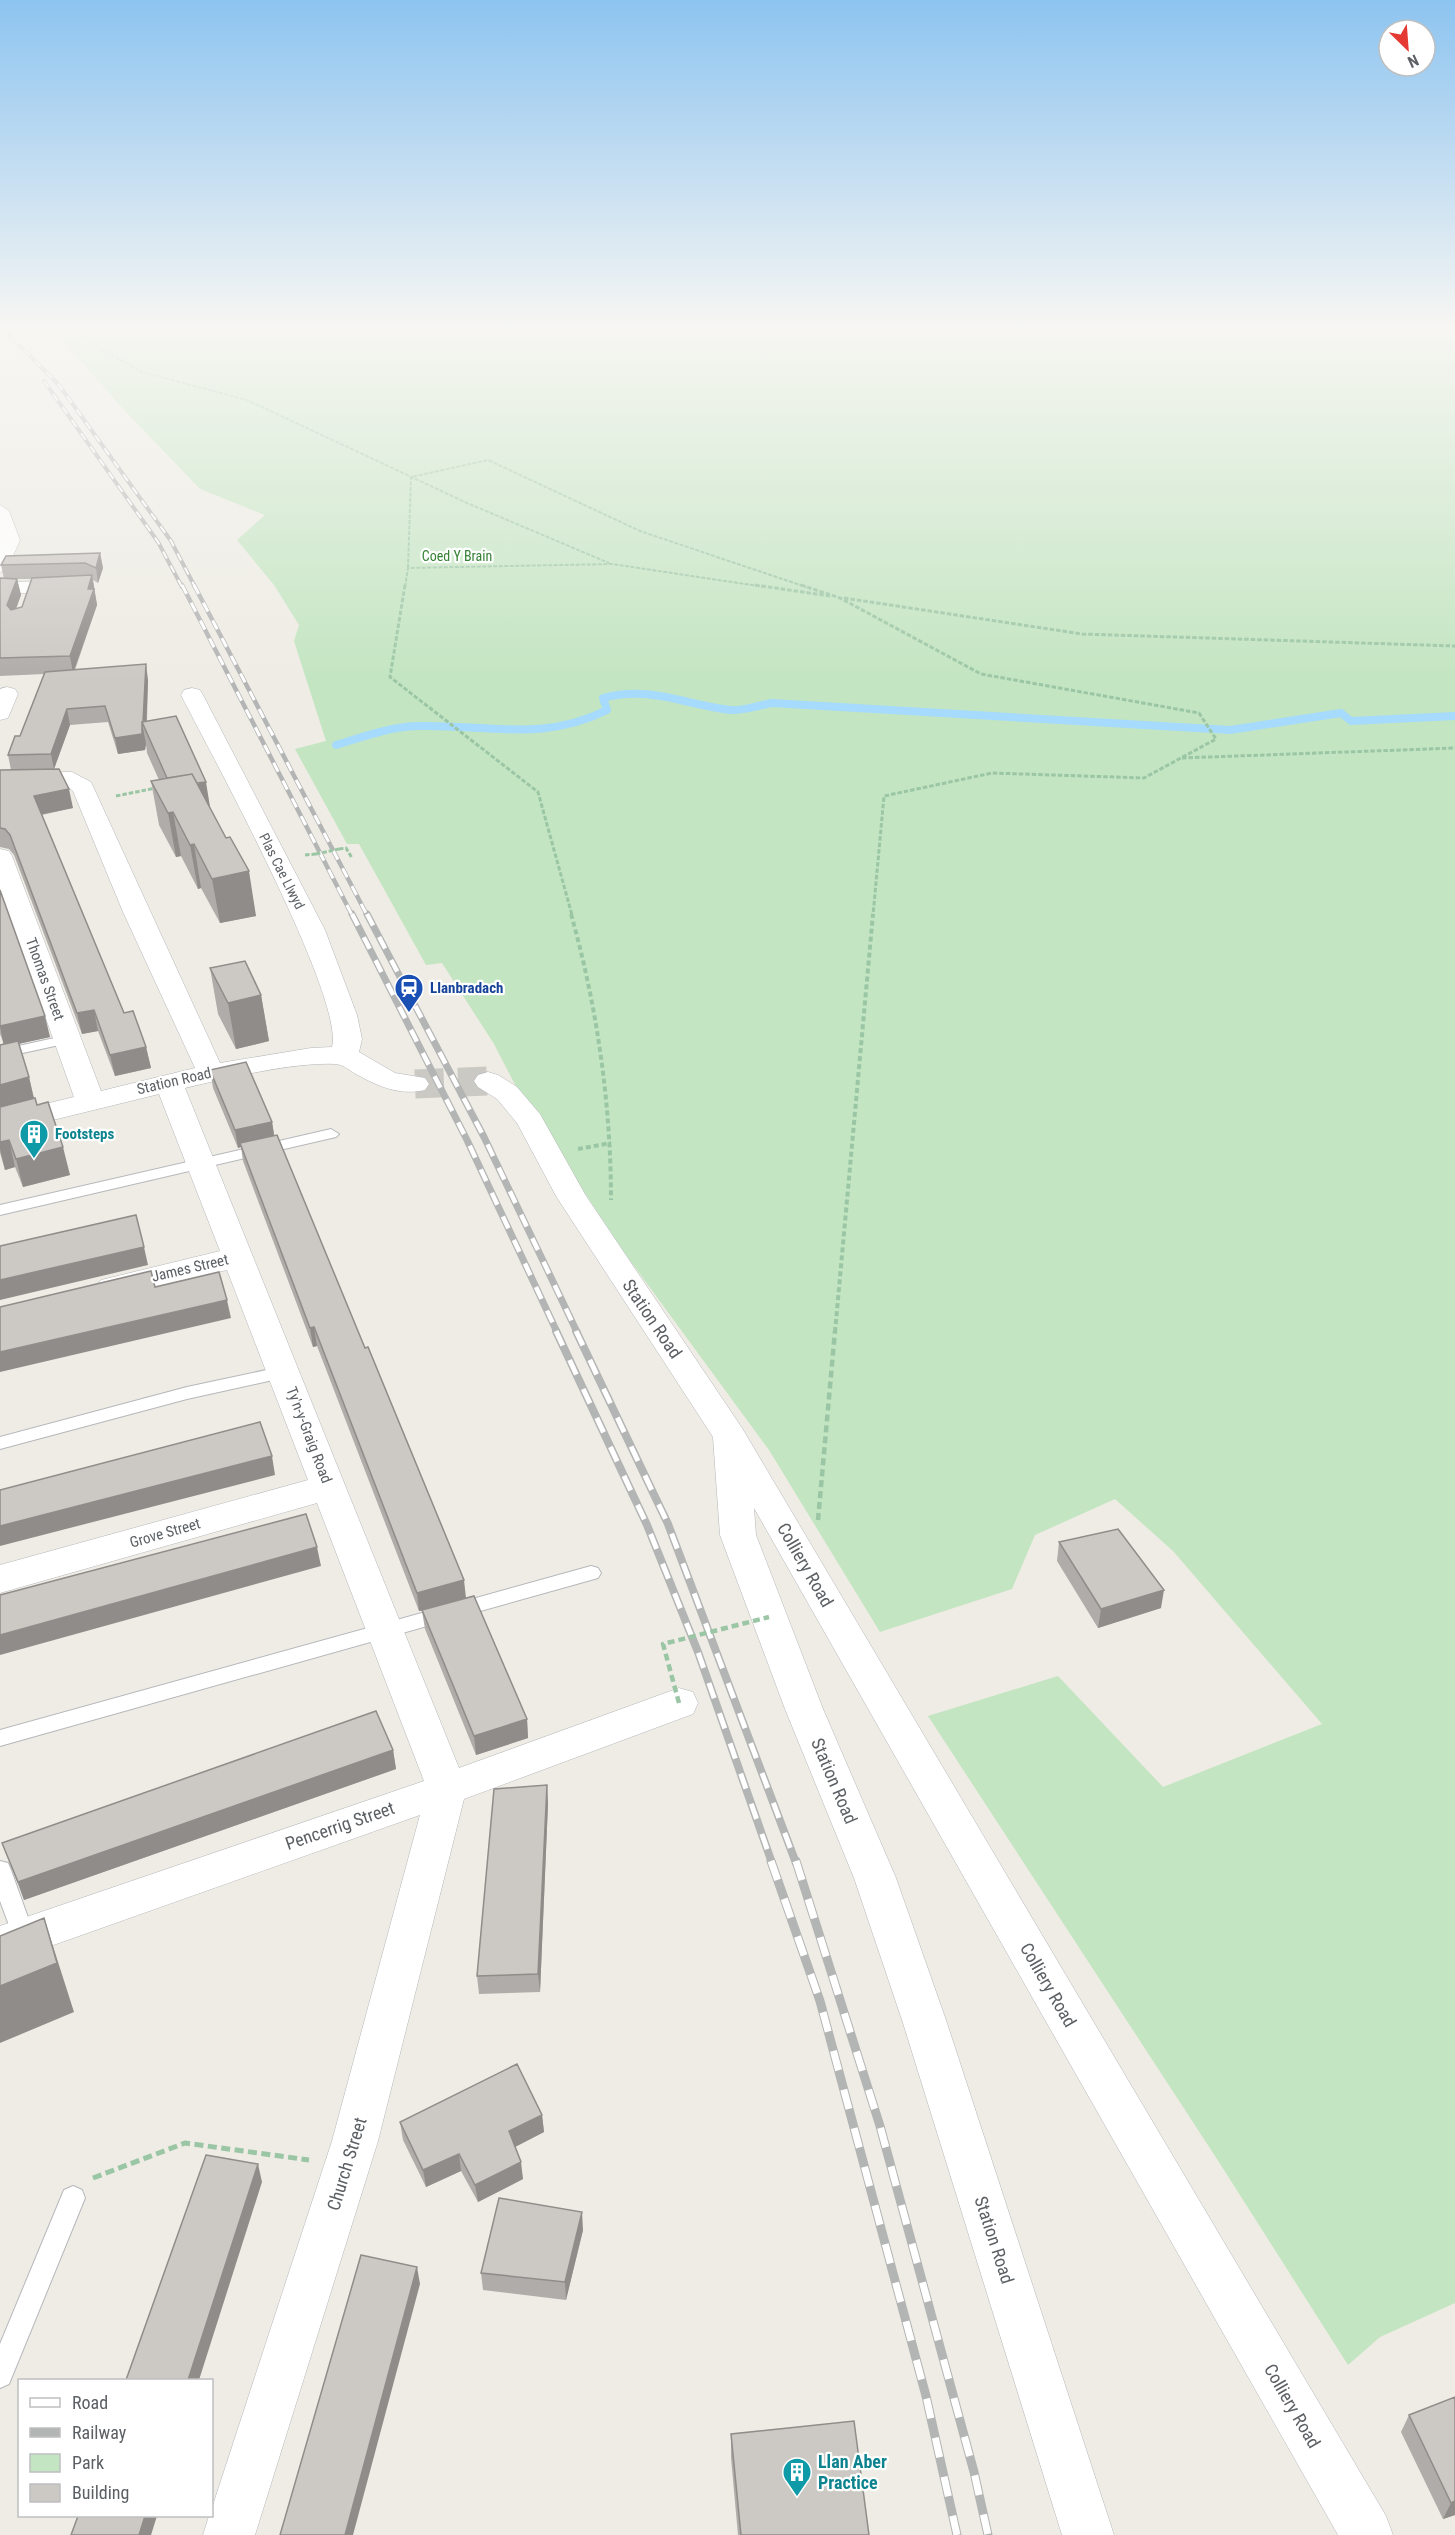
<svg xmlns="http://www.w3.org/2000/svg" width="1455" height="2535" font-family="'Roboto Condensed',sans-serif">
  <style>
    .green { fill: #c3e5c1 }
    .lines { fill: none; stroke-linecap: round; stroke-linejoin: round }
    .stream { stroke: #a6dbfd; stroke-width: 8 }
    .minor-tunnel { stroke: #cac9c4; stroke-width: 29; stroke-dasharray: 29 14; stroke-linecap: butt }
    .service-casing { stroke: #b5b7bb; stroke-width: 2 }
    .minor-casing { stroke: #b5b7bb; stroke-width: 1 }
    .path-far4 { stroke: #9bc6a5; stroke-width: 2; stroke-dasharray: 4 1.5; stroke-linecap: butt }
    .path-far3 { stroke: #9bc6a5; stroke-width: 3; stroke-dasharray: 4.5 2; stroke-linecap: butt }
    .path-far2 { stroke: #9bc6a5; stroke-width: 4; stroke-dasharray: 5 3; stroke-linecap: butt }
    .path-far1 { stroke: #9bc6a5; stroke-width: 4.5; stroke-dasharray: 7 4; stroke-linecap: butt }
    .path { stroke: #9bc6a5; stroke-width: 5; stroke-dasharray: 9 4.5; stroke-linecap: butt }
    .service { fill: #fff; fill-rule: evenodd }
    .minor { fill: #fff; fill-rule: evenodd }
    .rail-far4-casing { stroke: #b3b4b4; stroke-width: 4 }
    .rail-far3-casing { stroke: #b3b4b4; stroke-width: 4.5 }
    .rail-far2-casing { stroke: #b3b4b4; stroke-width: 7 }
    .rail-far1-casing { stroke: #b3b4b4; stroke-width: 8 }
    .rail-casing { stroke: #b3b4b4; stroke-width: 9 }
    .rail-far4 { stroke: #fff; stroke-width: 2; stroke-dasharray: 8; stroke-linecap: butt }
    .rail-far3 { stroke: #fff; stroke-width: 3; stroke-dasharray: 10; stroke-linecap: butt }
    .rail-far2 { stroke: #fff; stroke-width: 4.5; stroke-dasharray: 13; stroke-linecap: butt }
    .rail-far1 { stroke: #fff; stroke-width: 5; stroke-dasharray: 16; stroke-linecap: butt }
    .rail { stroke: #fff; stroke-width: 7; stroke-dasharray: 20; stroke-linecap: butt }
    .path-bridge-far1 { stroke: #9bc6a5; stroke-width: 3; stroke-dasharray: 4.5 2; stroke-linecap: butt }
    .path-bridge { stroke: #9bc6a5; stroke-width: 4.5; stroke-dasharray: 7 4; stroke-linecap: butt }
    .wall { fill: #afaca9; fill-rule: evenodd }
    .shaded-wall { fill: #8f8c89 }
    .building { fill: #ccc8c4; stroke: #8f8c89; stroke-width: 1.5 }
    .labels { text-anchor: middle; stroke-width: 4.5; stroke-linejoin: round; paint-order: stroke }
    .far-park-label { font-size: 14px; fill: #368236; stroke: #fff }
    .far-street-label { font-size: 14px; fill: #5c6064; stroke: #fff }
    .street-label { font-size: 15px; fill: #5c6064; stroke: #fff }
    .transit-label { font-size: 15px; font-weight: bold; fill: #164399; stroke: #fff; text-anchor: start }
    .culture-label { font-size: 15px; font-weight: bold; fill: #0d838f; stroke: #fff; text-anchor: start }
    .near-street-label { font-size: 18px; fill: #5c6064; stroke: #fff }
    .near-culture-label { font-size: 18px; font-weight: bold; fill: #0d838f; stroke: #fff; text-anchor: start }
  </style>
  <rect width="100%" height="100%" fill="#eeece4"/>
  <!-- green -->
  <path class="green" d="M50,327h1405v1976l-75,34 -32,28 -131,-206 -289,-443 130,-40 105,111 159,-63 -149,-173 -58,-52 -80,36 -23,54 -132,43 -111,-182 -143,-195 -103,-155 -29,-56 -52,-81 -16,2 -67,-121h-12l-52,-95 31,-8 -32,-100 5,-16 -25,-40 -37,-45 28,-25 -65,-26 -74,-77z"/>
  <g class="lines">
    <!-- stream -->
    <path class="stream" d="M336,745c26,-8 53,-18 81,-19 69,-2 124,17 190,-16l-4,-12c46,-13 83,7 128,12 13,1 28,-5 41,-7l458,27 111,-17 10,8 104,-5"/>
    <!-- minor-tunnel -->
    <path class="minor-tunnel" d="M415,1084l73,-3"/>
    <!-- service casing -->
    <g class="service-casing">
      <path id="service" d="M68,1035l7,4 -2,3 -73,16v-8z
        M331,1129l8,5 -3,3 -336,78v-10z
        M285,1366l9,6 -3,4 -104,23 -187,50v-12l187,-50z
        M591,1566l7,2 3,5 -3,5 -598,168v-16z
        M0,1861l8,2 3,7 24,67 -3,7 -8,3 -8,-3 -16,-43z
        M73,2186l9,4 3,8 -76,186 -9,4v-44l64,-154z"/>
    </g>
    <!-- minor casing -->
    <g class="minor-casing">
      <path id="minor" d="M0,505l9,6 11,29 -13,30 -7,2z
        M72,581l7,2 3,4 -3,4 -79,3v-12z
        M7,687l8,2 3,5 -10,24 -8,2v-31z
        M192,688l8,2 3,5 122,235 32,85 5,24 -3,13 36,21 30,5 4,6 -4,6c-25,6 -48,-4 -69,-16 -7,-4 -14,-10 -21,-10 -41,-2 -108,14 -150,24l274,680 220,-80 14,4 5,11 -5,11 -229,85 -86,342 -123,394h-52l6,-19h3v-8l120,-367 88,-326 -420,149v-38l424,-145 -107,-278 -317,90v-28l308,-85 -81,-210 -115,27 -11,-3 -5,-7 5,-7 119,-29 -61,-157 -159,39v-18l74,-18 -74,-207v-41l9,2 3,5 89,235 94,-23 -72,-156 -50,-121 -6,-5 -67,1v-14l72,-1 19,10 129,281 91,-15 21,-1c13,-49 -122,-295 -151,-352l3,-5z
        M488,1072l10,3 19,12 23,27 46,82 156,232 644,1088 7,19h-55l-584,-1027 2,27 67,174 73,169 51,145 167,512h-52l-159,-512 -49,-145 -69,-169 -65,-174 -7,-98 -157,-241 -39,-73 -20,-24 -19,-12 -4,-6 4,-6z"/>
    </g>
    <!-- path-far4 -->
    <path class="path-far4" d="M63,327l79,45 105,28 220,103 142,60
      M408,568l3,-91 77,-17 152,71 166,56
      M405,587l3,-19 204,-4 153,23"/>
    <!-- path-far3 -->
    <path class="path-far3" d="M405,585l-15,92 148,115 34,123
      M755,585l75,11
      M801,585l39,13 141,76 218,39 17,26 -72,39 -152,-5 -108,23 -11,119
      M844,598l238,36 373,12
      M1182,758l273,-10
      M116,796l40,-8
      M339,849l7,-1 6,10
      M305,855l11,-1"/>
    <!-- path-far2 -->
    <path class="path-far2" d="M571,914c26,92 40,190 40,286
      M578,1149l33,-6
      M835,1332l38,-418"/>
    <!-- path-far1 -->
    <path class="path-far1" d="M818,1520l17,-189"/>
    <!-- path -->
    <path class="path" d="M93,2178l92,-35 124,17"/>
    <!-- service -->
    <use href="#service" class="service"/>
    <!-- minor -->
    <use href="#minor" class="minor"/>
    <!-- rail-far4 casing -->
    <g class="rail-far4-casing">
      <path id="rail-far4" d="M1,327l58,58 112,156 24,46
        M44,381l114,161 24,45"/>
    </g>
    <!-- rail-far3 casing -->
    <g class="rail-far3-casing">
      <path id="rail-far3" d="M182,585l170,330
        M194,585l173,330"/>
    </g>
    <!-- rail-far2 casing -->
    <g class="rail-far2-casing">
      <path id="rail-far2" d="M352,914l115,226 90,192
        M367,914l117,223 93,195"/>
    </g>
    <!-- rail-far1 casing -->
    <g class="rail-far1-casing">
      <path id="rail-far1" d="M556,1331l91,194 51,127 74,211
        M576,1331l92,193 128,339"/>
    </g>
    <!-- rail casing -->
    <g class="rail-casing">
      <path id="rail" d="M771,1861l49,140 106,395 31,139
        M796,1861l84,265 94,346 14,63"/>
    </g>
    <!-- rail-far4 -->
    <use href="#rail-far4" class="rail-far4"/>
    <!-- rail-far3 -->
    <use href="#rail-far3" class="rail-far3"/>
    <!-- rail-far2 -->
    <use href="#rail-far2" class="rail-far2"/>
    <!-- rail-far1 -->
    <use href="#rail-far1" class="rail-far1"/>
    <!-- rail -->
    <use href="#rail" class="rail"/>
    <!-- path-bridge-far1 -->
    <path class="path-bridge-far1" d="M316,854l23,-5"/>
    <!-- path-bridge -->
    <path class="path-bridge" d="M679,1703l-16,-59 106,-27"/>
  </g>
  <!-- wall -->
  <path class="wall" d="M100,553l3,15 -5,15 -5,-3 4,25 -22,65 73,10 -1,41 63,86 46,109 -36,7 -19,-35 -3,1 -17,-33 -5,1 -17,-32 -8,-44 8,-1 -12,-27 -1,-9 -1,6 -27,4 -10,-32 -38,3 -16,44 19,39 -31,7 82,198 22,34 5,21 -36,8 -17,-45 -16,3 -68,-179 -5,-6 -9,-2v-77h11l-3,-15 12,-19 24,-62 -44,2v-98l4,1 -3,-14zM17,579h15l-10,28 -6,2 5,-14z
    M0,890l50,147 -32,7 11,33 5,21 36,77 -47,12 -8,-20 -10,3 -5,-17v-108l4,-1 -4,-10z
    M210,968l51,27 8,46 -33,8 -18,-35z
    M210,1070l62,52 2,13 192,463 61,121 1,19 -52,17 -51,-126 -3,-18h-3l-102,-265 -4,1 -70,-186 -2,-14 -3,1 -25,-60z
    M1059,1542l102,66 -63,20 -41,-67z
    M393,1750l3,19 -372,131 -22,-57z
    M547,1785l1,19 -8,188 -61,2 -2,-18z
    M542,2115l2,17 -29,15 8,32 -45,23 -17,-31 -35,16 -23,-47 -3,-18z
    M583,2230l-17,70 -83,-10 -2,-17z
    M1455,2397v118l-12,4 -42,-87 8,-17z
    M731,2434l138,101h-131l-7,-77z"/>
  <!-- shaded-wall -->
  <path class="shaded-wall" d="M100,553l3,15 -5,15 -2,-15z
    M92,575l5,30 -24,68 -3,-17z
    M17,579l4,16 -10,27 -4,-17z
    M146,664l2,16 -2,52 -3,-7z
    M67,709l3,16 -16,44 -3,-15z
    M143,728l3,16 -1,6 -27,4 -3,-16z
    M206,782l5,31 -40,-25z
    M69,789l4,19 -35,7 -4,-19z
    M173,812l8,44 -5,1 -8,-44z
    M194,844l7,44 -3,1 -8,-44z
    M249,871l7,45 -36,7 -8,-44z
    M261,995l8,46 -33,8 -8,-46z
    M94,1010l4,21 -16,3 -5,-21z
    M45,1016l5,21 -46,10 -4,-21z
    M146,1047l5,21 -36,8 -5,-21z
    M29,1077l6,27 -35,9v-28z
    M272,1122l3,18 -35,3 1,4 -3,1 -3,-18z
    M9,1140l6,27 -10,3 -5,-21v-7z
    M63,1147l7,28 -47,12 -7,-28z
    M144,1247l4,18 -148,35v-20z
    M227,1300l4,18 -231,54v-20z
    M314,1327l3,19 -4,1 -3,-19z
    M272,1456l3,19 -275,71v-20z
    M317,1547l4,19 -321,89v-20z
    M464,1580l2,18 -47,13 -2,-18z
    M1164,1590l-3,18 -63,20 3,-19z
    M527,1719l1,19 -52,17 -2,-19z
    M393,1750l3,19 -372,131 -6,-18z
    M547,1785l1,19 -8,188 -2,-18z
    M44,1918l30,94 -74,31v-57z
    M542,2115l2,17 -33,17 -2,-18z
    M459,2154l2,17 -35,16 -3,-17z
    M521,2162l2,17 -45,23 -3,-17z
    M258,2164l4,18 -63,198h-11z
    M582,2212l1,18 -17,70 -1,-18z
    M417,2267l3,17 -67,251h-8z
    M1455,2501v14l-12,4 8,-16z
    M145,2516h12l-6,19h-12z"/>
  <!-- building -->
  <path class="building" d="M100,553l-4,15 -11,-5 -84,2 5,-9z
    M92,575l-4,14h6l-24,67 -70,2v-80l17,1 -10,26 4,5 11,-3 10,-29z
    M146,664l-3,58h-1v12l-27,4 -10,-32 -38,3 -16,45 -43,1 7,-19h5l25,-64z
    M176,716l30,66 -9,1 -5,-9 -25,4 -25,-56z
    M59,769l10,20 -35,7 90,217 9,-2 13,36 -36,8 -16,-45 -17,3 -67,-178 -5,-6 -5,-1v-58z
    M192,774l34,64 4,-1 19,34 -37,8 -18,-35 -4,1 -17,-33 -5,1 -17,-32z
    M0,890l45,126 -45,10z
    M245,961l16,34 -33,8 -18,-35z
    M18,1041l11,36 -29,8v-40z
    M246,1062l26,60 -37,8 -25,-60z
    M35,1098l2,7 11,-3 15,45 -47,12 -7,-19 -9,2v-35z
    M277,1135l88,213 3,-1 96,233 -47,13 -103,-266 -4,1 -70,-185z
    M136,1215l8,32 -144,33v-34z
    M151,1271l4,16 64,-15 8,28 -227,52v-45z
    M260,1422l12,34 -272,70v-36z
    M306,1514l11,33 -317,88v-40z
    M1118,1529l46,61 -63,19 -42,-67z
    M474,1596l53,123 -53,17 -52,-126z
    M376,1711l17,39 -375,132 -16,-39z
    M547,1785l-9,189 -61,2 17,-187z
    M44,1918l13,45 -57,23v-50z
    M517,2064l25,51 -33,16 12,31 -46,23 -16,-31 -36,16 -23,-48z
    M206,2155l52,9 -70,216h-62z
    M499,2198l83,14 -17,70 -84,-9z
    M361,2255l56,12 -72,268h-65z
    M1455,2397v104l-4,2 -42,-88z
    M854,2421l15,114h-128l-10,-101z
    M78,2516h67l-6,19h-68z"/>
  <!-- sky -->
  <linearGradient id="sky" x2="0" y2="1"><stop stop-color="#8dc4f0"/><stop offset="0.48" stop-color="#f7f6f3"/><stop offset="1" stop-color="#f7f6f3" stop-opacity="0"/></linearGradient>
  <rect width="1455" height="682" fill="url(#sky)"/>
  <!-- icons -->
  <defs>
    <g id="station-pin" transform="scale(1.5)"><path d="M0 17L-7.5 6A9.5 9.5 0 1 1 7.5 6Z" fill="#1a4fb4" stroke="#fff"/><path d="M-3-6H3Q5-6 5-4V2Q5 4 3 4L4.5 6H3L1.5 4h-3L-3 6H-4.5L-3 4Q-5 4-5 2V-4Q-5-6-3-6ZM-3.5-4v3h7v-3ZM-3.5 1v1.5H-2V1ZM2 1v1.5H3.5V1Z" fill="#fff"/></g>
    <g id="building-pin" transform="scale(1.5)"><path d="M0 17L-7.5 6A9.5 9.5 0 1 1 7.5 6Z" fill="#0f9aa8" stroke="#fff"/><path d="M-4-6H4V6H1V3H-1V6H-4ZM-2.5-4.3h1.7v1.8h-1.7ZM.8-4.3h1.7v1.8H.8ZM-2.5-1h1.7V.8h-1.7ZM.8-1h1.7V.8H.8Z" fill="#fff"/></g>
  </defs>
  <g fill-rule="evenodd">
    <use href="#station-pin" x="409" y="988"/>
    <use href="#building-pin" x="34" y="1134"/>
    <use href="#building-pin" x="797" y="2472"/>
  </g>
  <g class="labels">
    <!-- far-park labels -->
    <g class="far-park-label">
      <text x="457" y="561">Coed Y Brain</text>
    </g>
    <!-- far-street labels -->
    <g class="far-street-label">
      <text transform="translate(282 871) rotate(63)" y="5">Plas Cae Llwyd</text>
    </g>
    <!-- street labels -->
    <g class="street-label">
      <text transform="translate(45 979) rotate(70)" y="5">Thomas Street</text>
      <text transform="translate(174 1081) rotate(-13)" y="5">Station Road</text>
      <text transform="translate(190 1268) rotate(-13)" y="5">James Street</text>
      <text transform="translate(309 1435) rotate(69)" y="5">Ty'n-y-Graig Road</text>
      <text transform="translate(165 1533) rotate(-16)" y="5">Grove Street</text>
    </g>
    <!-- transit labels -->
    <g class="transit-label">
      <text x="430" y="993">Llanbradach</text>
    </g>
    <!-- culture labels -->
    <g class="culture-label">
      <text x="55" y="1139">Footsteps</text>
    </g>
    <!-- near-street labels -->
    <g class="near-street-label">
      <text transform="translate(652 1319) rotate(56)" y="6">Station Road</text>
      <text transform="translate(805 1565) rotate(60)" y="6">Colliery Road</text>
      <text transform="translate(834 1781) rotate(67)" y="6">Station Road</text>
      <text transform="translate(340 1826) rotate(-19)" y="6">Pencerrig Street</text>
      <text transform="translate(1048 1985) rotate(60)" y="6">Colliery Road</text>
      <text transform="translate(347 2164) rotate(-73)" y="6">Church Street</text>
      <text transform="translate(994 2240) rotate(72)" y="6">Station Road</text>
      <text transform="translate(1292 2406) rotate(60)" y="6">Colliery Road</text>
    </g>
    <!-- near-culture labels -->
    <g class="near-culture-label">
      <text x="818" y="2468">Llan Aber<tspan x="818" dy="21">Practice</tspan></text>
    </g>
  </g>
  <!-- legend -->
  <rect x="18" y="2379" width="195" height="138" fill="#ffffff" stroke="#bebfc1" stroke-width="1.5"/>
  <rect x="30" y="2398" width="30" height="9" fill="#ffffff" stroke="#bebfc1" stroke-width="1.5"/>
  <text x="72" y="2409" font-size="18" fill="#5c6064">Road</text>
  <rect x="30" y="2428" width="30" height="9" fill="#b3b4b4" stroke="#bebfc1" stroke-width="1.5"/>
  <text x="72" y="2439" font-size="18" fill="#5c6064">Railway</text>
  <rect x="30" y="2454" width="30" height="18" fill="#c3e5c1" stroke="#bebfc1" stroke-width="1.5"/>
  <text x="72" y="2469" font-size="18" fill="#5c6064">Park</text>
  <rect x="30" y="2484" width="30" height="18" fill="#ccc8c4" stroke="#bebfc1" stroke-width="1.5"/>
  <text x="72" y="2499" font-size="18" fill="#5c6064">Building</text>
  <!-- north arrow -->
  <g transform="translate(1407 48) rotate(155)"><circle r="28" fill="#ffffff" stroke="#bebfc1" stroke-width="1.5"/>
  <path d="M0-4.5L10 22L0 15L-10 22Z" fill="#e53a33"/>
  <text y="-9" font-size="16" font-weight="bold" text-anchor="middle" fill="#5c6064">N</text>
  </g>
</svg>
